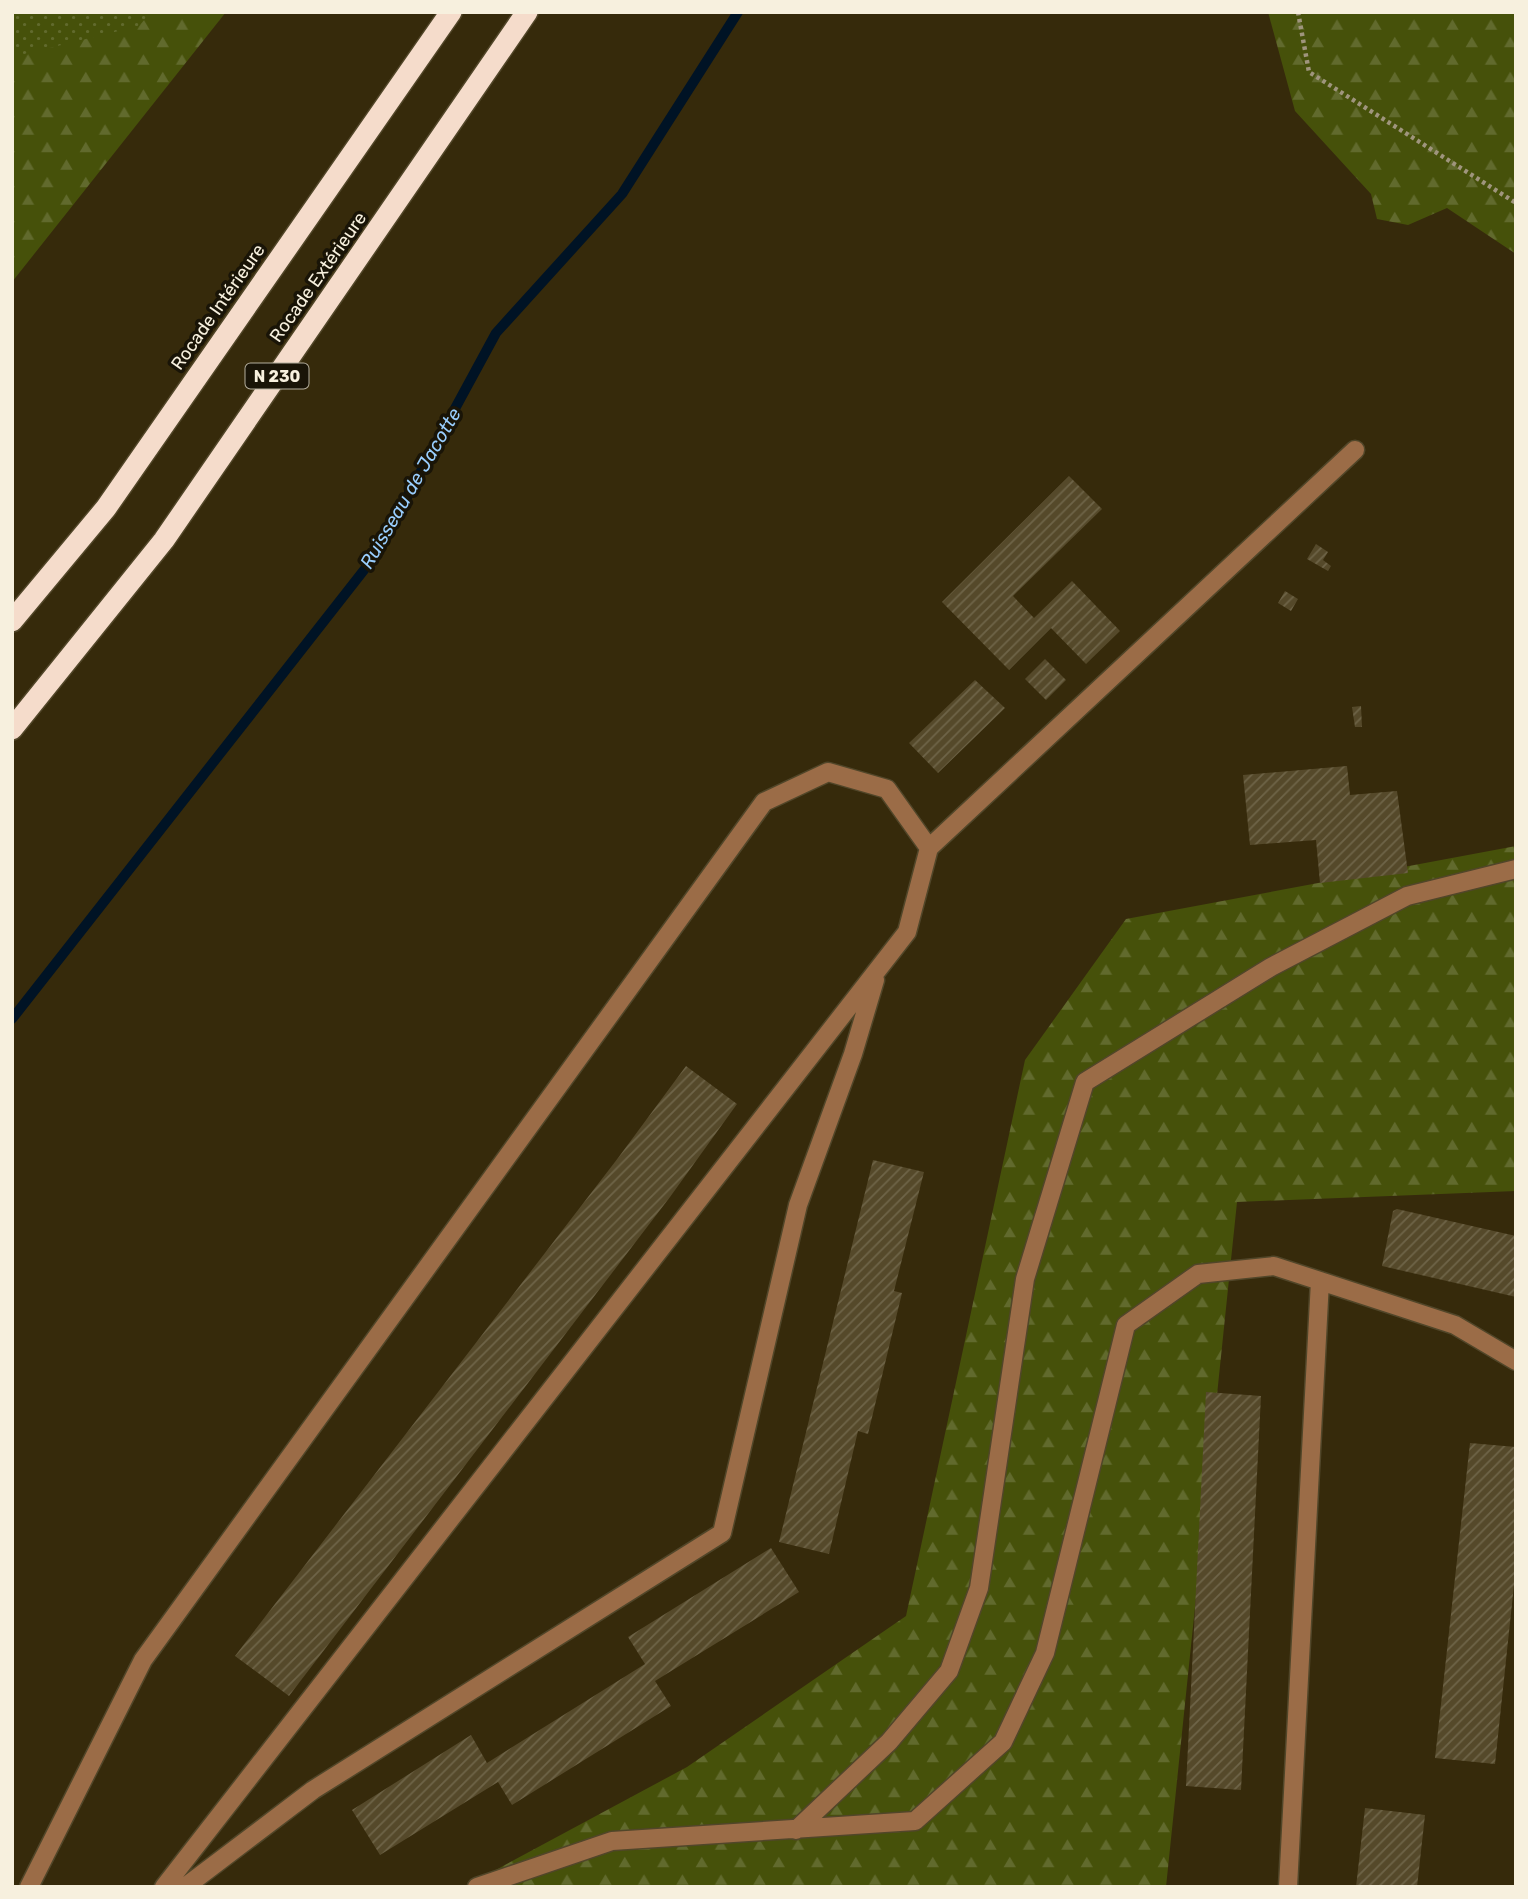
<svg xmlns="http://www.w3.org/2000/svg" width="1528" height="1899" font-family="Rubik,sans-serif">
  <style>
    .forest { fill: url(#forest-firs) }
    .park { fill: url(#park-dots) }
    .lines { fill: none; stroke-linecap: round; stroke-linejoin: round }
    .stream { stroke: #001325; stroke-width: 10 }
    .building { fill: url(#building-hatch) }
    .minor-casing { stroke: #514629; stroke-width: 21 }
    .highway-casing { stroke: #514629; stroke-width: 24 }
    .path { stroke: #9f957d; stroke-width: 4.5; stroke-dasharray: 3.5 3.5; stroke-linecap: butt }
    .minor { stroke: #9b6c47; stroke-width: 18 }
    .highway { stroke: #f5dccb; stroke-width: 21 }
    .labels { text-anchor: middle; stroke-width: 7; stroke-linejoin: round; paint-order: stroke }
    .shield { fill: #191407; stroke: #b4ae9e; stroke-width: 2 }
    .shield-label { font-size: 16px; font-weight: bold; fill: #f7f0de }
    .street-label { font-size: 18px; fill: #f7f0de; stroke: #191407 }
    .water-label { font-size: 19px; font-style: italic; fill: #99cefe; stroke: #191407 }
  </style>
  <defs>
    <pattern id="forest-firs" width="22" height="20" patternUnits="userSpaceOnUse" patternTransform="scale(1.75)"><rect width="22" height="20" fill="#46510a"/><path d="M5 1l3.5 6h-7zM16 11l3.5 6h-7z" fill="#616a2d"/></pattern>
    <pattern id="park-dots" width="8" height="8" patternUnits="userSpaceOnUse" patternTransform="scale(1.75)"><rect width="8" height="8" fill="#46510a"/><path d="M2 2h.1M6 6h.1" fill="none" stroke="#616a2d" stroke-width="1.8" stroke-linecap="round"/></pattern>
    <pattern id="building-hatch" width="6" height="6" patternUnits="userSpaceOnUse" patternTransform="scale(1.75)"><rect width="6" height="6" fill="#55492a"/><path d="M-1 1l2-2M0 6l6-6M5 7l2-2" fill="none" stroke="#6e6448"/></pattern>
  </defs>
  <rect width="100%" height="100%" fill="#362a0b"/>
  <!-- forest -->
  <path class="forest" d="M12,12h214l-214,270z
    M1268,12h248v242l-69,-46 -39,17 -31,-6 -6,-25 -76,-83z
    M1516,846v345l-279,11 -71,685h-702l223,-120 219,-151 119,-556 101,-141z"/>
  <!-- park -->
  <path class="park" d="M12,12h139l-12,14 -127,31z"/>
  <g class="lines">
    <!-- stream -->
    <path class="stream" d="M12,1019l363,-463 121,-223 126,-139 116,-182"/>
  </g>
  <!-- building -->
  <path class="building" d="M1069,476l33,33 -89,87 21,22 38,-37 48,50 -34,33 -35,-36 -42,42 -67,-68z
    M1316,544l12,8 -5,8 8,6 -3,5 -21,-12z
    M1285,591l13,8 -7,12 -13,-8z
    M1045,659l21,21 -20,20 -21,-21z
    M975,680l30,28 -67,65 -29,-30z
    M1361,706l1,21h-7l-3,-20z
    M1347,766l3,29 47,-4 11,82 -88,10 -4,-43 -66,5 -7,-70z
    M686,1066l51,38 -67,93 -381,499 -54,-40 383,-498z
    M873,1160l51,12 -30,119 8,2 -34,141 -10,-3 -29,123 -50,-12z
    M1397,1209l119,27v61l-134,-31 11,-55z
    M1206,1392l55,4 -20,394 -55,-4z
    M1470,1443l46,4v119l-21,198 -60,-6z
    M771,1548l28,44 -144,89 16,25 -159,99 -14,-23 -118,73 -28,-45 119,-75 16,28 158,-99 -17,-27z
    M1365,1808l60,7 -8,72h-61z"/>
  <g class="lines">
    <!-- minor casing -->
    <g class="minor-casing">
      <path id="minor" d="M929,848l426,-398
        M796,1830l93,-88 60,-71 30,-83 46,-309 60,-197 186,-115 136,-71 109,-27
        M29,1887l114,-227 621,-858 64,-30 59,17 42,59 -22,84 -743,955
        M185,1887l128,-97 409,-257 76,-328 55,-151 22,-74
        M477,1887l135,-46 303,-20 88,-79 42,-89 81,-328 72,-51 76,-8 181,59 61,36
        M1288,1887l32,-606"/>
    </g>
    <!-- highway casing -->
    <g class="highway-casing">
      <path id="highway" d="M12,621l94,-113 345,-496
        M12,729l152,-189 363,-528"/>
    </g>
    <!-- path -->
    <path class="path" d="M1298,12l11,60 207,131"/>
    <!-- minor -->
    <use href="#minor" class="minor"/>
    <!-- highway -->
    <use href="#highway" class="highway"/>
  </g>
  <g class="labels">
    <!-- shield labels -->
    <rect class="shield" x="245.5" y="363.5" width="63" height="25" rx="5"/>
    <g class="shield-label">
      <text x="277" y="382">N 230</text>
    </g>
    <!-- street labels -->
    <g class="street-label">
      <text transform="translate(318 277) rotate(-55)" y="6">Rocade Extérieure</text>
      <text transform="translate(218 307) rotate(-55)" y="6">Rocade Intérieure</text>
    </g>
    <!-- water labels -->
    <g class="water-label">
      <text transform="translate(410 488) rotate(-60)" y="7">Ruisseau de Jacotte</text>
    </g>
  </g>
  <!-- border -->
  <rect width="1528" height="1899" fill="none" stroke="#f7f0de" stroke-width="28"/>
</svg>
